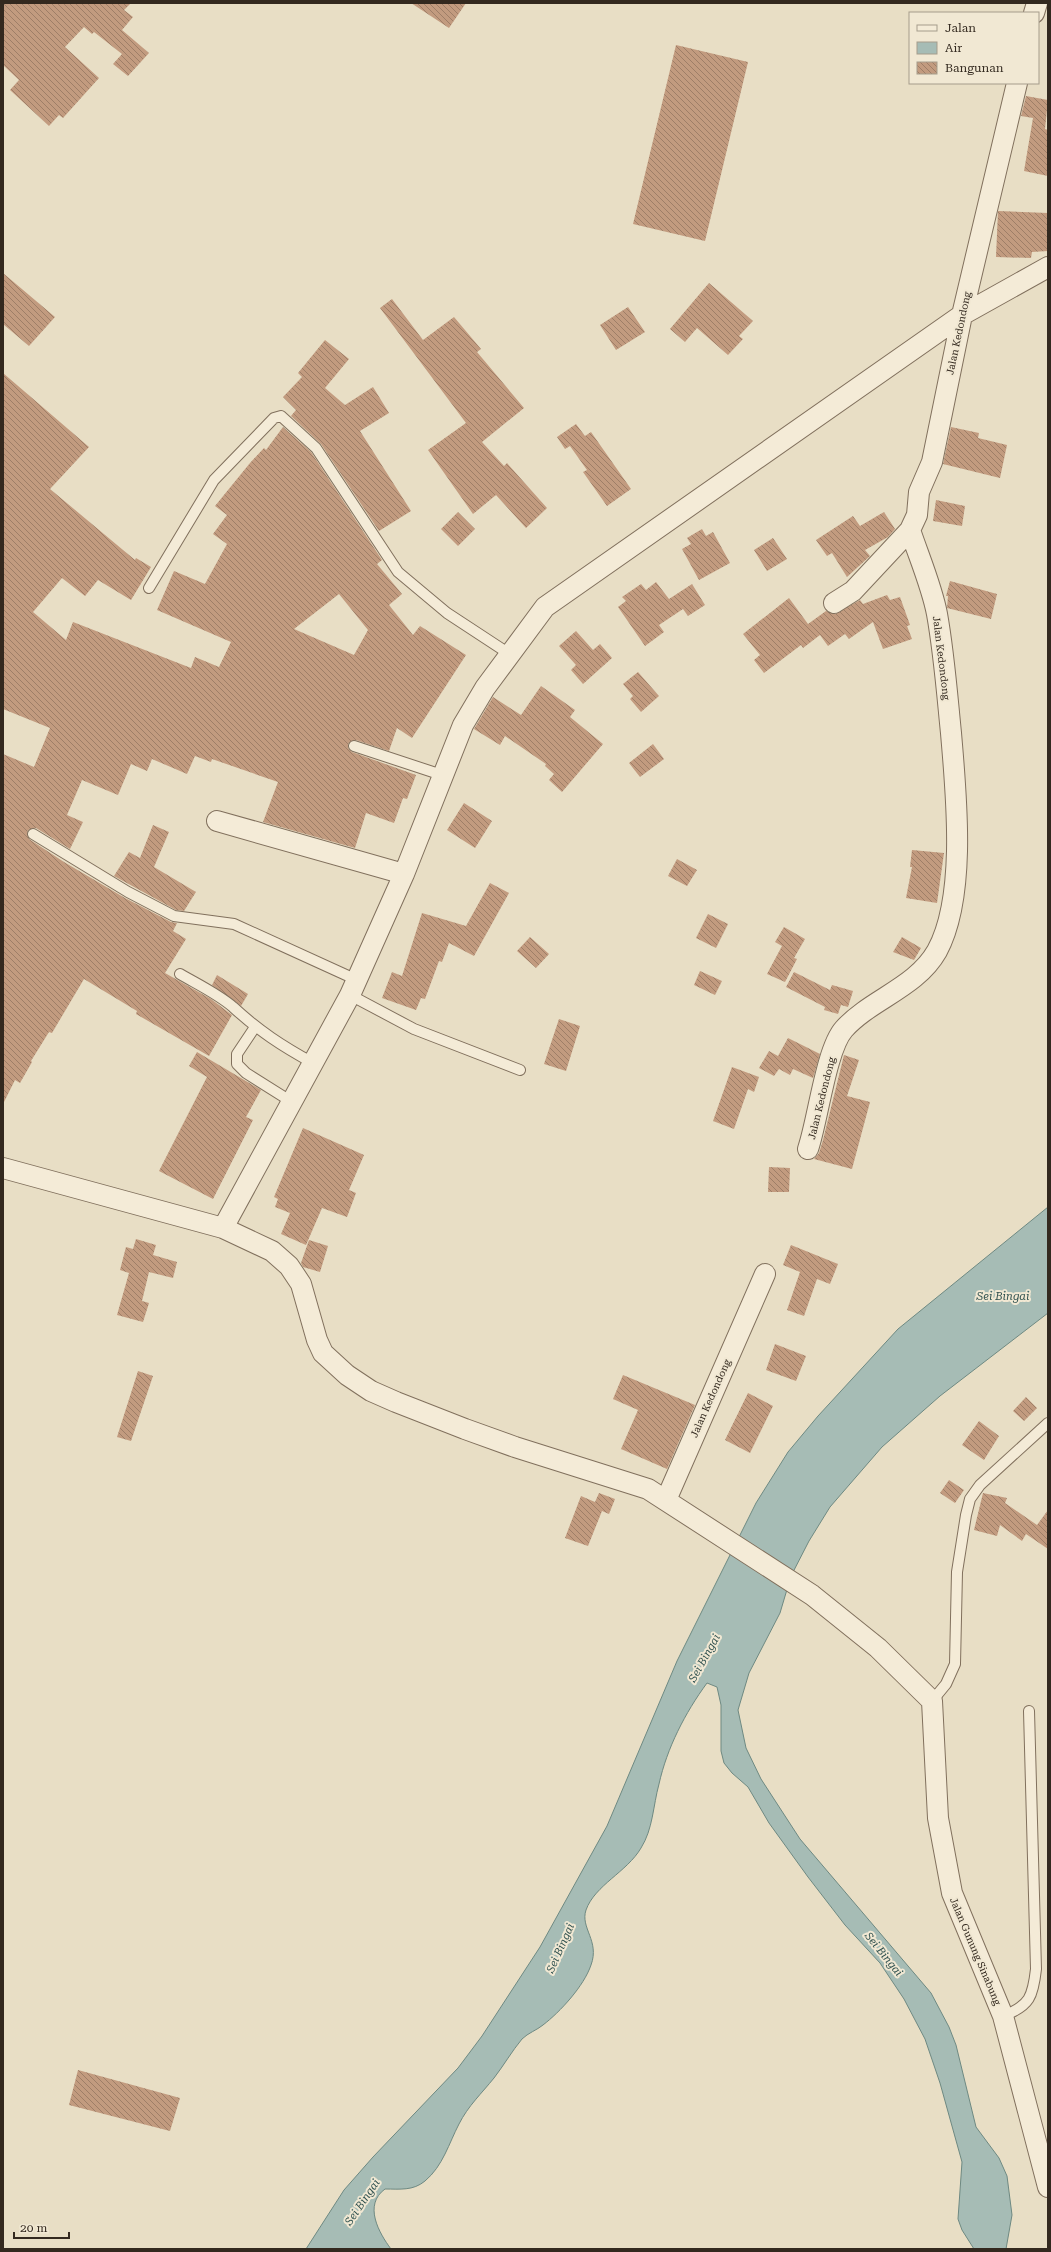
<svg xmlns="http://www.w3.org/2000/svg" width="1051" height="2252" font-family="'Roboto Serif',serif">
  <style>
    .water { fill: #a6bcb5; stroke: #6e8982 }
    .building { fill: url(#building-back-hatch); fill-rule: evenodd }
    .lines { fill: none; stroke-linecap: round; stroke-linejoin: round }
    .lane-casing { stroke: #81705d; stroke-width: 12 }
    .street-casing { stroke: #81705d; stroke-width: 22 }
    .lane { stroke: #f4ebd7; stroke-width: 10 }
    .street { stroke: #f4ebd7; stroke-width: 20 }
    .labels { text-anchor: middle; stroke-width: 4; stroke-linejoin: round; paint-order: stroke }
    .street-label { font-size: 10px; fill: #33291f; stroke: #f1e8d3 }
    .water-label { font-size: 11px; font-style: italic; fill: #30514f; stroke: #f1e8d3 }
  </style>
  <defs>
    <pattern id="building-back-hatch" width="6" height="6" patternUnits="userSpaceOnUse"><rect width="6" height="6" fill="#c29b7f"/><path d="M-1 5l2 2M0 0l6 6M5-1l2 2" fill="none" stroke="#9e7e67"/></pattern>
  </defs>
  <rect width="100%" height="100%" fill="#e8dec5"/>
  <!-- water -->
  <path class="water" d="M1048,1207v106l-108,83 -58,51 -52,60 -21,34 -18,35 -11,37 -31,60 -11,37 8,38 15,31 39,60 131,154 18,34 7,18 20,82 23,31 8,18 5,39 -6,34h-32l-12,-19 -4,-11 4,-57 -22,-79 -15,-44 -21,-40 -24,-36 -35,-38 -37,-48 -39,-54 -21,-36 -16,-14 -8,-10 -3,-12v-46l-4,-18 -10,-4c-22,30 -40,65 -48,101 -6,22 -6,45 -18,64 -14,24 -46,37 -55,62 -6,18 14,31 5,55 -7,21 -31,47 -48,60 -6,5 -15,8 -21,14 -10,12 -18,26 -28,39 -12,15 -26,28 -35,46 -10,19 -16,42 -34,57 -12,10 -25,8 -40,8 -22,16 -6,44 6,60h-85l38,-59 29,-33 85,-89 24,-32 58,-89 67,-121 70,-165 79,-158 32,-51 30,-36 80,-87z"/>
  <!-- building -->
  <path class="building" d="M3,3h128l-7,7 9,7 -11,13 27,23 -21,23 -15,-12 9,-10 -28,-22 -2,2 -8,-7 -19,20 34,31 -36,40 -4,-3 -10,11 -39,-36 9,-10 -16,-15z
    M411,3h55l-17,25z
    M676,45l72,17 -43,179 -72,-17z
    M1026,96l22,4 -3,29 3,1v46l-24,-5 9,-53 -12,-2z
    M998,211l50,2v38l-16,1 -1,6 -35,-1z
    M3,273l52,44 -26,29 -26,-22z
    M709,283l44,38 -14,15 4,3 -15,16 -31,-27 -12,14 -15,-13z
    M392,299l31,41 31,-23 27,32 -4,3 47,56 -42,34 22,24 3,-3 40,45 -21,20 -30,-33 -23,19 -45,-64 38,-27 -86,-115z
    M628,307l17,25 -29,18 -16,-25z
    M325,340l24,19 -24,29 20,17 28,-18 16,26 -29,18 51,80 -32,20 -58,-87 -30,-28 5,-6 -13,-13 19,-20 -4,-4z
    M3,373l86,74 -39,42 85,71 1,-2 15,9 -20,33 -33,-20 -13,16 -23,-18 -29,34 33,28 7,-18 118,46 4,-11 24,10 12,-25 -74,-32 17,-39 31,13 22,-40 -14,-10 14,-19 -12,-9 35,-43 14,-15 2,2 17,-23 28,25 71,108 -5,4 25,30 -13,11 24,30 7,-9 46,29 -54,83 -15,-10 -8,23 -33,-11 -8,4v4l4,4 64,23 -9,24 -4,-1 -9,25 -28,-10 -11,35 -92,-26 15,-40 -66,-23 -1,3 -16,-6 -8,18 -35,-15 -5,12 -16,-7 -13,31 -36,-15 -15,35 16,7 -13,27 -34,-21 -8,2 -1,4 2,5 35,23 61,36 46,24 6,1 -4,8 13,8 -21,34 46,26 21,16 -23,41 -73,-42 1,-3 -53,-32 -32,54 -3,-1 -18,29 1,1 -12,21 -5,-3 -12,24v-350l31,13 16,-39 -47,-19zM339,594l29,36 -14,25 -60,-26z
    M576,424l9,12 6,-4 40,57 -24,17 -24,-34 4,-2 -17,-24 -5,3 -8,-12z
    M951,427l28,6 -1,5 29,7 -7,33 -57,-14z
    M936,500l29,6 -3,20 -29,-5z
    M458,512l17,17 -17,17 -17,-17z
    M884,512l11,17 -7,8 -23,13 5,6 -23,21 -15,-24 -5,3 -11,-16 37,-24 7,10z
    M702,529l4,7 7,-4 17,31 -31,17 -17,-31 9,-5 -4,-6z
    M773,538l14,21 -20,12 -13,-21z
    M950,581l47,13 -6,25 -44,-11 1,-12h-2z
    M656,582l13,17 23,-15 13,21 -17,11 -5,-7 -24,16 5,7 -19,14 -27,-39 8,-6 -4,-4 19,-13 5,6z
    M887,595l3,5 10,-3 10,28 -3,1 5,13 -29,10 -10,-27 -24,17 -4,-5 -17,12 -8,-11 -17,13 -2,-3 -37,28 -10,-13 6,-5 -17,-21 46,-36 19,26 18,-13 9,3 25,-14 3,4z
    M576,631l17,19 7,-6 12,14 -29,26 -12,-14 5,-5 -17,-19z
    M638,672l21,24 -18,16 -11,-13 3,-3 -10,-12z
    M541,686l34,24 -5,7 33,27 -41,48 -13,-12 5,-6 -9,-8 1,-2 -41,-28 -5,9 -26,-16 19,-32 28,18z
    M653,744l11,15 -24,18 -11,-14z
    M464,803l28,18 -17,27 -28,-18z
    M153,825l16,7 -15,35 42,25 -12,19 -8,-1 -62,-34 15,-24 11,6z
    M912,850l32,3 -7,50 -31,-5 6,-31h-2z
    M677,859l20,11 -10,16 -19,-10z
    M490,883l19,10 -35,63 -25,-13 -7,19 -3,-1 -14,38 -4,-1 -5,12 -34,-12 10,-26 10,4 20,-63 44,13z
    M708,914l20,10 -12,24 -20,-10z
    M784,927l21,12 -11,19 3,1 -12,23 -18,-8 15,-28 -7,-4z
    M530,937l19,17 -13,14 -19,-17z
    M902,937l19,11 -7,12 -21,-8z
    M700,971l22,10 -7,14 -21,-10z
    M794,972l36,18 2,-5 21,6 -5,16 -7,-2 -3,9 -14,-4 1,-3 -39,-20z
    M217,975l31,19 -7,12 -29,-21z
    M559,1019l21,7 -14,45 -22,-7z
    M788,1038l32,16 -7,24 -20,-9 -3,6 -11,-6 -5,7 -15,-8 10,-17 9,5z
    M197,1052l64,38 -15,27 7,3 -40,79 -54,-28 48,-94 -18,-11z
    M844,1055l15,5 -12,36 23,6 -18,67 -38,-10 5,-6 4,-13z
    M732,1067l27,10 -5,15 -6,-3 -14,40 -21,-8z
    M303,1128l61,27 -15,35 7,3 -9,24 -25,-9 -16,37 -25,-11 9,-21 -15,-6 3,-8 -4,-2z
    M769,1167l21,1 -1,24h-21z
    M136,1239l20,6 -3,10 24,7 -4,16 -24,-6 -7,29 7,2 -6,19 -26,-7 12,-42 -9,-3 6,-23 7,2z
    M309,1240l19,6 -8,26 -17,-5 -2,-4z
    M791,1245l47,19 -8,20 -13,-5 -13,37 -17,-6 13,-38 -17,-7z
    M775,1344l31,12 -10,25 -30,-11z
    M138,1371l15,5 -22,65 -14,-4z
    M623,1375l72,30 -28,64 -46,-20 17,-39 -25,-11z
    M748,1393l25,13 -23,47 -25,-13z
    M1026,1397l11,11 -13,13 -11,-10z
    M979,1421l20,15 -15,24 -22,-15z
    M949,1480l15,10 -9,13 -15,-10z
    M599,1493l16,6 -6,15 -7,-3 -14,35 -23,-8 16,-42 14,6z
    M983,1493l24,5 -2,5 32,22 11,-15v39l-22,-15 -4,7 -22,-16 -3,11 -23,-6z
    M78,2070l102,28 -10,33 -101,-26z"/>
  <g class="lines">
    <!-- lane casing -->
    <g class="lane-casing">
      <path id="lane" d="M149,588l65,-108 60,-62 7,-2 35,32 82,124 49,41 64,42
        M354,746l88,29
        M33,834l95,58 46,24 60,8 123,56
        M180,974c17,10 38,20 53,33 26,24 49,39 80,56
        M350,995l64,34 106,41
        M255,1027l-18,27v10l9,9 46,29
        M932,1701l14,-17 9,-20 2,-92 9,-57 4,-16 10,-14 68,-62
        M1003,2016c27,-10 30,-20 33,-47l-7,-258"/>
    </g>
    <!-- street casing -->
    <g class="street-casing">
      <path id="street" d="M1034,13l3,-10
        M834,603l19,-12 57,-61
        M217,821l187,53
        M808,1149c10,-29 18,-100 36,-120 27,-30 72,-41 93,-78 30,-55 19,-158 14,-218 -4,-40 -7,-80 -14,-119 -5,-27 -18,-57 -27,-84l7,-15 2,-23 13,-30 30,-147 55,-232
        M3,1168l220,60 49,23 17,15 12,18 16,56 6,13 24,22 24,16 25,11 69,27 50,18 133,42 164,106 66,53 54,53 6,117 14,75 51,123 45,171
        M223,1228l127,-233 54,-121 59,-149 22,-37 60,-81 417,-292 86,-48
        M666,1500l99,-226"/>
    </g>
    <!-- lane -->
    <use href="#lane" class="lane"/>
    <!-- street -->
    <use href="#street" class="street"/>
  </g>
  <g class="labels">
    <!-- street labels -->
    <g class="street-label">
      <text transform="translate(958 333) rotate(-78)" y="4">Jalan Kedondong</text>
      <text transform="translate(942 658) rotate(83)" y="4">Jalan Kedondong</text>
      <text transform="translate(821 1098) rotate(-76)" y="4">Jalan Kedondong</text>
      <text transform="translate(710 1398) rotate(-66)" y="4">Jalan Kedondong</text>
      <text transform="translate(976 1951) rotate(67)" y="4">Jalan Gunung Sinabung</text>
    </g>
    <!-- water labels -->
    <g class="water-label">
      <text x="1003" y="1300">Sei Bingai</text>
      <text transform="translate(704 1658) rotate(-61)" y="4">Sei Bingai</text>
      <text transform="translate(560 1948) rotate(-66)" y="4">Sei Bingai</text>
      <text transform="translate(884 1954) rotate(51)" y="4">Sei Bingai</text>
      <text transform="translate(362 2202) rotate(-56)" y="4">Sei Bingai</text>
    </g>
  </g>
  <!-- border -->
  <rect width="1051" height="2252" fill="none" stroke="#33291f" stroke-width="8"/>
  <!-- legend -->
  <rect x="909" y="12" width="130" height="72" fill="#f1e8d3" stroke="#a59c8b"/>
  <rect x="917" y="25" width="20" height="6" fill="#f4ebd7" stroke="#a59c8b"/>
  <text x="945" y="32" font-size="12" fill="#33291f">Jalan</text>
  <rect x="917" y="42" width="20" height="12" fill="#a6bcb5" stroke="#a59c8b"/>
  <text x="945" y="52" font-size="12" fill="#33291f">Air</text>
  <rect x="917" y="62" width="20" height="12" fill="url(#building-back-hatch)" stroke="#a59c8b"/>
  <text x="945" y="72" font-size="12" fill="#33291f">Bangunan</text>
  <!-- scale -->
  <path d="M14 2232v6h55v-6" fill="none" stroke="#33291f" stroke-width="2"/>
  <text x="20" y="2232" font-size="12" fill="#33291f" stroke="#f1e8d3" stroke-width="3" paint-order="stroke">20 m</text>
</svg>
